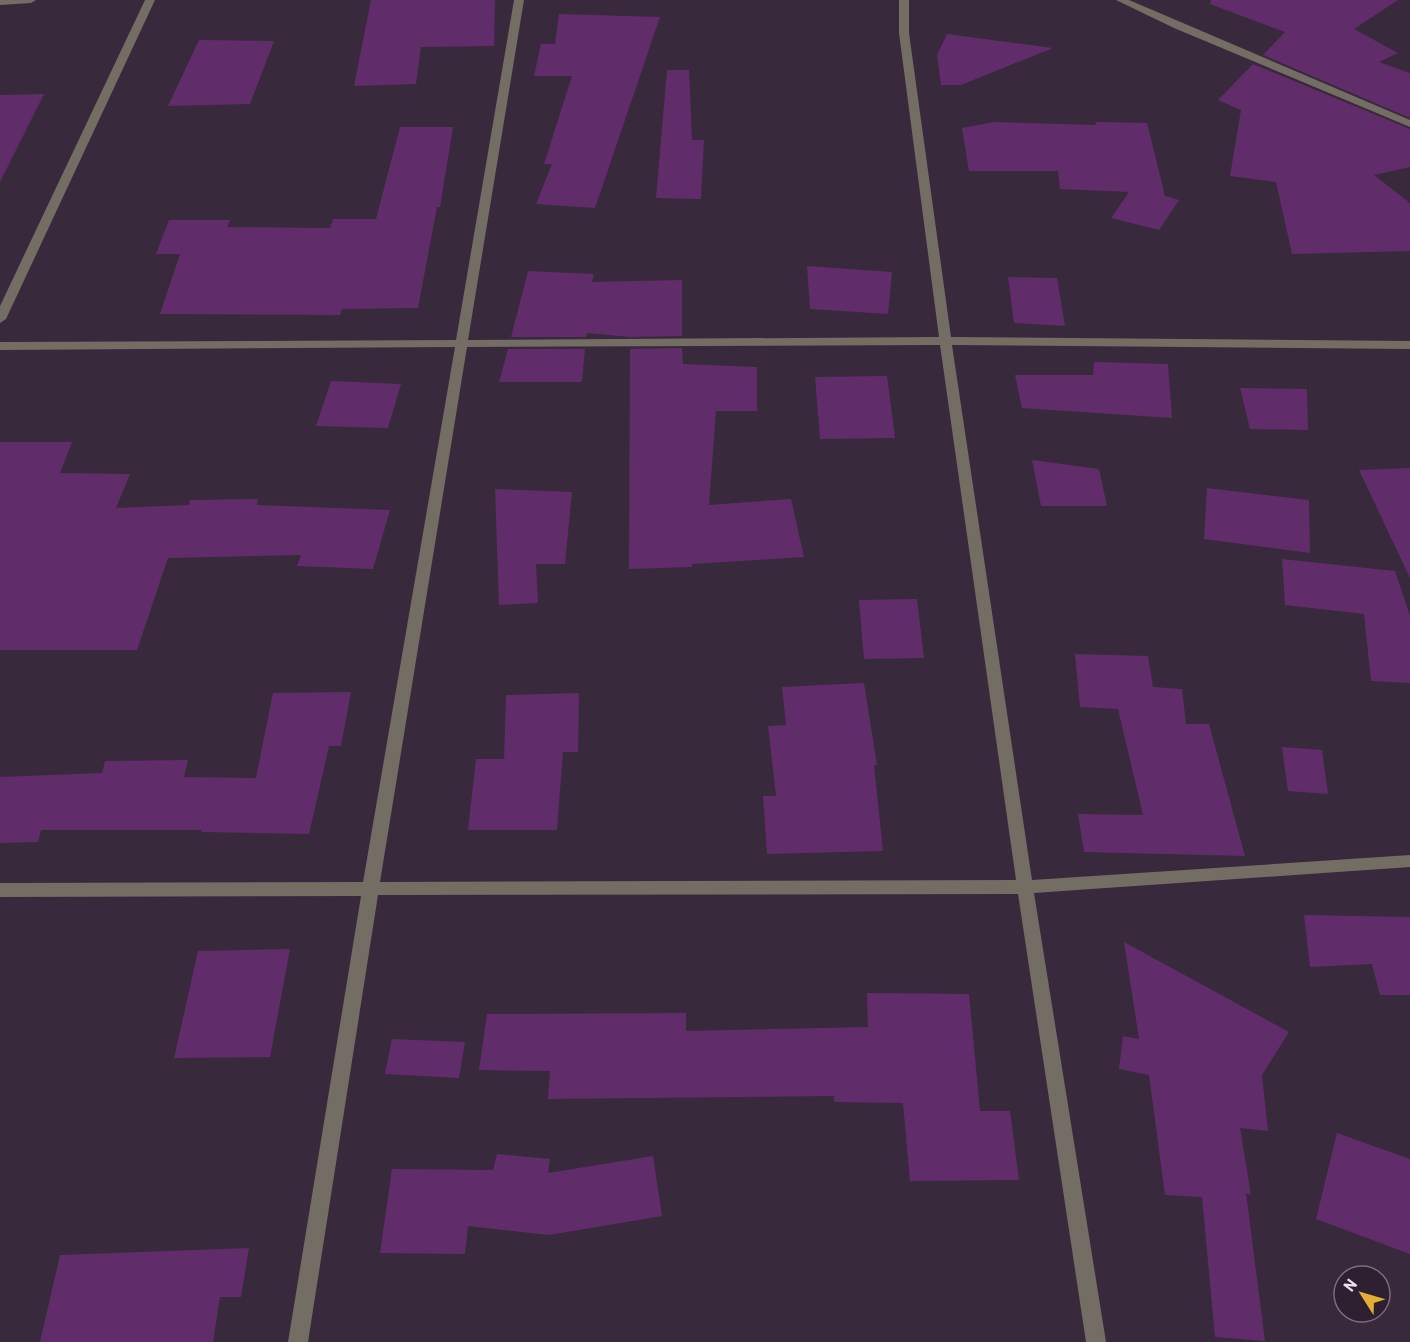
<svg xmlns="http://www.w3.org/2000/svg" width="1410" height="1342" font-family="Barlow,sans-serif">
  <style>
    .building { fill: #602d6a }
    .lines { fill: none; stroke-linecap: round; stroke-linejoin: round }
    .minor { fill: #736d63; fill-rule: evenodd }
  </style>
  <rect width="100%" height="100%" fill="#39293c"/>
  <!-- building -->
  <path class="building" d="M371,0h124l-1,46 -73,1 -5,37 -62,2z
    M1211,0h187l-44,29 44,24 -19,9 31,11v45l-147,-63 22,-23 -75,-28z
    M559,14l101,3 -65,191 -59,-4 16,-40h-8l28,-88h-38l7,-32h14z
    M947,34l106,14 -92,37h-20l-4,-30z
    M199,40l75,1 -24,63 -82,2z
    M1253,64l157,65v38l-36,8 36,28v48l-118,3 -16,-72 -46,-6 11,-66 -23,-10z
    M667,70h22l3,70h12l-3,59 -45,-1z
    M44,94l-44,88v-87z
    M994,122l102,3 -1,-3 52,1 18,73 14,4 -20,30 -48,-12 18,-26 -69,-3 -2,-18h-89l-7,-43z
    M400,127h53l-13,80h-3l-19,101 -76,1 -2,6 -180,-1 20,-60h-24l13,-34h61l-3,7 103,1 3,-9h43z
    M807,266l85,6 -4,42 -78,-5z
    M528,271l66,3 -2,8 90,-2v56l-52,1 -43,-4 -1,4h-75z
    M1008,277l49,1 8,48 -51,-3z
    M682,348l1,16 74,3v44h-41l-7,94 82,-6 13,58 -112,7v3l-63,2 1,-220z
    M508,349h77l-3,33h-83z
    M1094,362l74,2 4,54 -150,-10 -7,-33h78z
    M887,376l8,62 -75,1 -5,-62z
    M331,381l70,3 -13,44 -72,-2z
    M1240,388l67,1 1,41 -58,-1z
    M0,442h72l-12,31 70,1 -14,34 73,-3 1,-5 68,-1 -1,6 133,5 -17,59 -76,-3 4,-11 -133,3 -31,92h-137z
    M1032,460l67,9 8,37h-66z
    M1410,468v110l-51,-108z
    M1207,488l102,12 1,53 -106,-14z
    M495,489l77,3 -7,72h-29l2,39 -39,2z
    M1282,559l113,12 15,45v67l-39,-2 -7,-67 -79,-9z
    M917,599l7,59 -60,1 -5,-59z
    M1075,654l73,2 5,31 29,2 4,35h23l36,132 -161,-4 -6,-38 65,1 -25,-106 -38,-2z
    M864,683l13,82h-3l9,86 -116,3 -4,-58h13l-8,-70 18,-1 -4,-38z
    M351,692l-10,54h-12l-20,88 -108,-2 1,-2h-161l-3,12 -38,1v-66l102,-4 3,-12 83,-1 -4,17 72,1 17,-85z
    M579,693l-1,59h-15l-6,78h-89l8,-71h28l2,-64z
    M1282,747l40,3 6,44 -40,-3z
    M1304,915l106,2v78h-30l-8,-31 -62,3z
    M1124,942l165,90 -27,43 6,56 -28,-3 11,67 -5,-2 19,148 -50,-4 -13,-140 -37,-2 -16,-120 -30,-6 4,-33 16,3z
    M290,949l-20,108 -96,1 24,-107z
    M867,993l102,1 11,117h30l9,69 -109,1 -7,-78 -69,-1v-6l-286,3 2,-28 -71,-1 8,-56 199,-1v18l182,-4z
    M392,1039l73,3 -6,36 -74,-4z
    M1337,1133l73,26v95l-94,-35z
    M497,1154l53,5 -2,14 105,-17 9,60 -113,19 -81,-9 -3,28 -85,-1 12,-84 101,1z
    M249,1248l-8,49h-21l-7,45h-173l20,-87z"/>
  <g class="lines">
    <!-- minor -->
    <path class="minor" d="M0,0h36l-5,3 -31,2z
      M145,0h10l-149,319 -6,4v-17z
      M514,0h10l-56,340 471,-3 -40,-304v-33h10v33l42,304 459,4v8l-458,-4 80,535 378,-25v12l-376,26 72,449h-20l-68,-448 -640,1 -70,447h-20l73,-446 -361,1v-14l363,-1 92,-535 -455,3v-8l456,-2zM940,345l76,535 -636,2 87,-535z
      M1116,0h13l281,120v7l-236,-99z"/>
  </g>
  <!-- north arrow -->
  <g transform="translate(1362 1294) rotate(307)"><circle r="28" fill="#2e1f31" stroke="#796c7c" stroke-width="1.5"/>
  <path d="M0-4.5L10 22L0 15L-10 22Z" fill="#e2af34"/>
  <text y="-9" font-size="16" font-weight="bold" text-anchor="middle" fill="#eae0ec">N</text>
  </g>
</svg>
